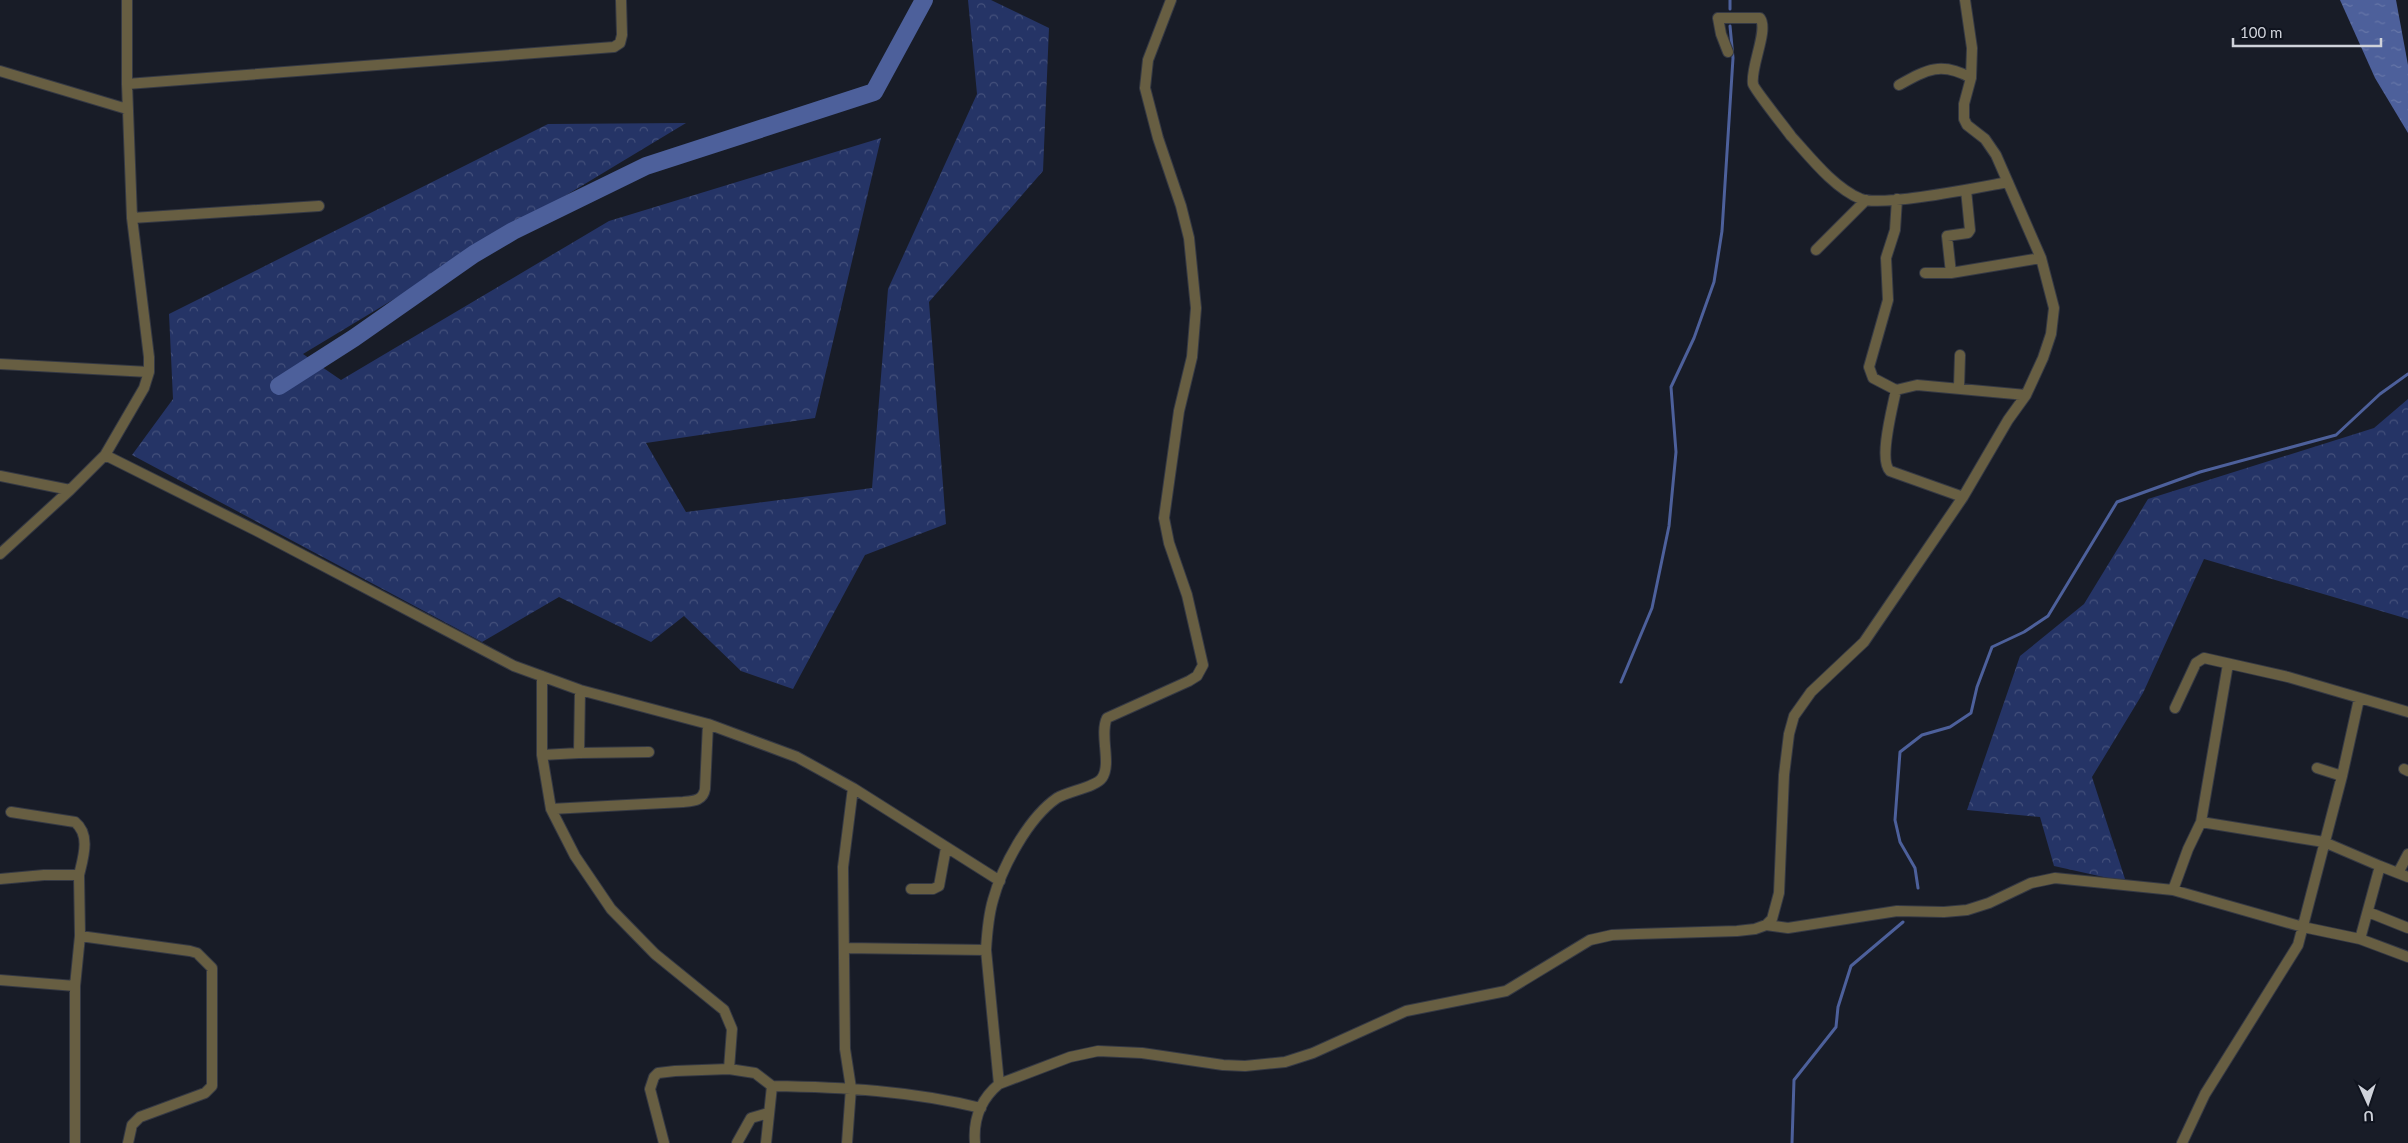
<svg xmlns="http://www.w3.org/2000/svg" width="2408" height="1143" font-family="Lato,sans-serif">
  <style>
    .forest { fill: url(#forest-crowns) }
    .water { fill: url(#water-ripples) }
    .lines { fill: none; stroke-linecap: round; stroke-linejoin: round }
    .stream { stroke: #4d609b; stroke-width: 3 }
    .river { stroke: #4d609b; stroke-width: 18 }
    .minor-casing { stroke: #353944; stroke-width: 12 }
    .minor { stroke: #675e42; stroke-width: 10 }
  </style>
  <defs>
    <pattern id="forest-crowns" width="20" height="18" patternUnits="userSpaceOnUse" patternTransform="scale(1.25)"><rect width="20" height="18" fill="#253466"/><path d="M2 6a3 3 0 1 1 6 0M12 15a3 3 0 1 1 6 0" fill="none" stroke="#44507b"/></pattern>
    <pattern id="water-ripples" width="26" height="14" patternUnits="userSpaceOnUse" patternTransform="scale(1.25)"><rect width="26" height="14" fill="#4d609b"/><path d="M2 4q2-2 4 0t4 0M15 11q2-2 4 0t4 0" fill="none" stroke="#6676a8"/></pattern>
  </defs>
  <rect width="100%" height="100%" fill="#181c27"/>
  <!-- forest -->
  <path class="forest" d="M968,0h23l58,28 -6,143 -114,131 17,222 -81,31 -72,134 -52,-18 -57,-55 -33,26 -92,-45 -77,45 -350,-187 41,-56 -4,-85 379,-190 138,-1 -383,231 38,26 268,-159 272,-83 -66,280 -169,25 40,69 186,-24 16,-199 89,-195z
    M2408,399v220l-204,-60 -61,134 -51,84 34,105 -72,-16 -14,-49 -73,-7 53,-154 64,-52 64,-105 226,-71z"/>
  <!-- water -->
  <path class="water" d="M2340,0h56l12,65v68l-33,-55z"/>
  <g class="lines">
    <!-- stream -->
    <path class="stream" d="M1730,0v9
      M1621,682l31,-74 17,-82 7,-74 -5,-65 23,-49 20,-56 8,-51 11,-173 -3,-32
      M1918,888l-3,-20 -15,-26 -5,-22 5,-68 22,-17 28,-8 21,-14 6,-26 15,-40 32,-15 24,-16 69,-114 83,-30 136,-37 44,-41 28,-20
      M1792,1143l2,-63 42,-53 2,-20 13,-41 52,-44"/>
    <!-- river -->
    <path class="river" d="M279,386l75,-48 120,-84 39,-23 133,-65 228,-74 50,-92"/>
    <!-- minor casing -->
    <g class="minor-casing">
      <path id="minor" d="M1728,52l-7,-18 -3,-16h42c9,12 -10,49 -7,66 1,5 33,45 38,52 19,21 43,52 70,63 22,8 119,-12 147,-17
        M0,71l127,38
        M127,84l487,-37 6,-4 2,-8 -1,-35
        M1899,85c27,-15 42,-24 72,-7
        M132,218l187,-12
        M1816,250l50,-50
        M1925,273h26l90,-15
        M1951,273l-4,-37 21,-3 2,-3 -4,-40
        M0,364l149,8
        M1959,387l1,-32
        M1896,390l-23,-12 -4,-11 19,-67 -2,-42 9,-28 2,-31
        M105,455l152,76 257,135 66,24 128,34 89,33 56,31 -10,79 2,182 6,39 -4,55
        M0,476l70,14
        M1963,497l-73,-26c-12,-11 3,-65 6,-81l21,-5 109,10
        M0,554l70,-64 35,-35 39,-67 5,-16v-15l-17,-139 -5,-134v-84
        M542,676v79l9,54 24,47 36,53 44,45 69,56 8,19 -3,40 26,4 17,13
        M580,690l-1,63 70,-1
        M2175,708l21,-45 8,-5 84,19 120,35
        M542,755l37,-2
        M2317,768l25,8
        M2404,769l4,2
        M853,788l147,93
        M551,809l132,-7c10,-1 20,-1 22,-13l3,-65
        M11,812l64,10c16,13 8,36 4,53
        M2201,822l27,-158
        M2380,866l28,11
        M2398,873l10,-19
        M0,879l44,-4h35l1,61 -5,50v157
        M911,889h22l6,-3 7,-38
        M2173,890l15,-41 13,-27 123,20 56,24 -20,73 48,18
        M2368,912l40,16
        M1766,925l22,3 109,-17 47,1 23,-2 22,-7 42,-20 24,-5 118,12 130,37 57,12
        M80,936l110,15 7,2 15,15v118l-7,7 -65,24 -8,8 -4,18
        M844,948l142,2 13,134c-18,15 -26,35 -24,59
        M986,950c1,-17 2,-33 7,-50 9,-33 35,-82 64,-102 12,-7 39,-11 45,-20 10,-14 -3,-44 5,-60l82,-37 8,-5 6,-11 -16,-70 -18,-52 -5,-25 15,-107 13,-54 4,-49 -7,-70 -8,-32 -23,-68 -13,-50 3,-28 23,-60
        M0,980l75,6
        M999,1084l71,-27 28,-6 44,2 81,12 22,1 40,-4 28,-9 93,-42 100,-20 84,-51 22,-5 25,-1 100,-3 18,-2 11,-4 6,-6 7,-26 5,-118 5,-41 5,-18 17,-24 53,-50 99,-145 45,-77 18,-25 17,-37 8,-24 3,-26 -13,-50 -45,-103 -11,-16 -18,-14 -3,-6v-15l7,-26 1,-30 -7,-48
        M664,1143l-14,-54 4,-12 4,-4 17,-2 54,-2
        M737,1143l14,-25 17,-5
        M766,1143l6,-57c70,1 140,5 209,22
        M2182,1143l23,-49 93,-149 44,-169 17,-77"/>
    </g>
    <!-- minor -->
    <use href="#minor" class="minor"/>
  </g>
  <!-- north arrow -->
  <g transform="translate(2368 1103) rotate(177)" stroke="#0f131e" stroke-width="4" paint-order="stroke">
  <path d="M0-4L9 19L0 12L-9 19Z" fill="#cfd2da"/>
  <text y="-8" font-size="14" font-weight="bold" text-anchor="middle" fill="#cfd2da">U</text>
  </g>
  <!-- scale -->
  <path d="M2233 38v8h148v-8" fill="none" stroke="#cfd2da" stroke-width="2.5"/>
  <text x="2240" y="38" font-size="15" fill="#cfd2da" stroke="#0f131e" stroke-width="4" paint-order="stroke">100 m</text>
</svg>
